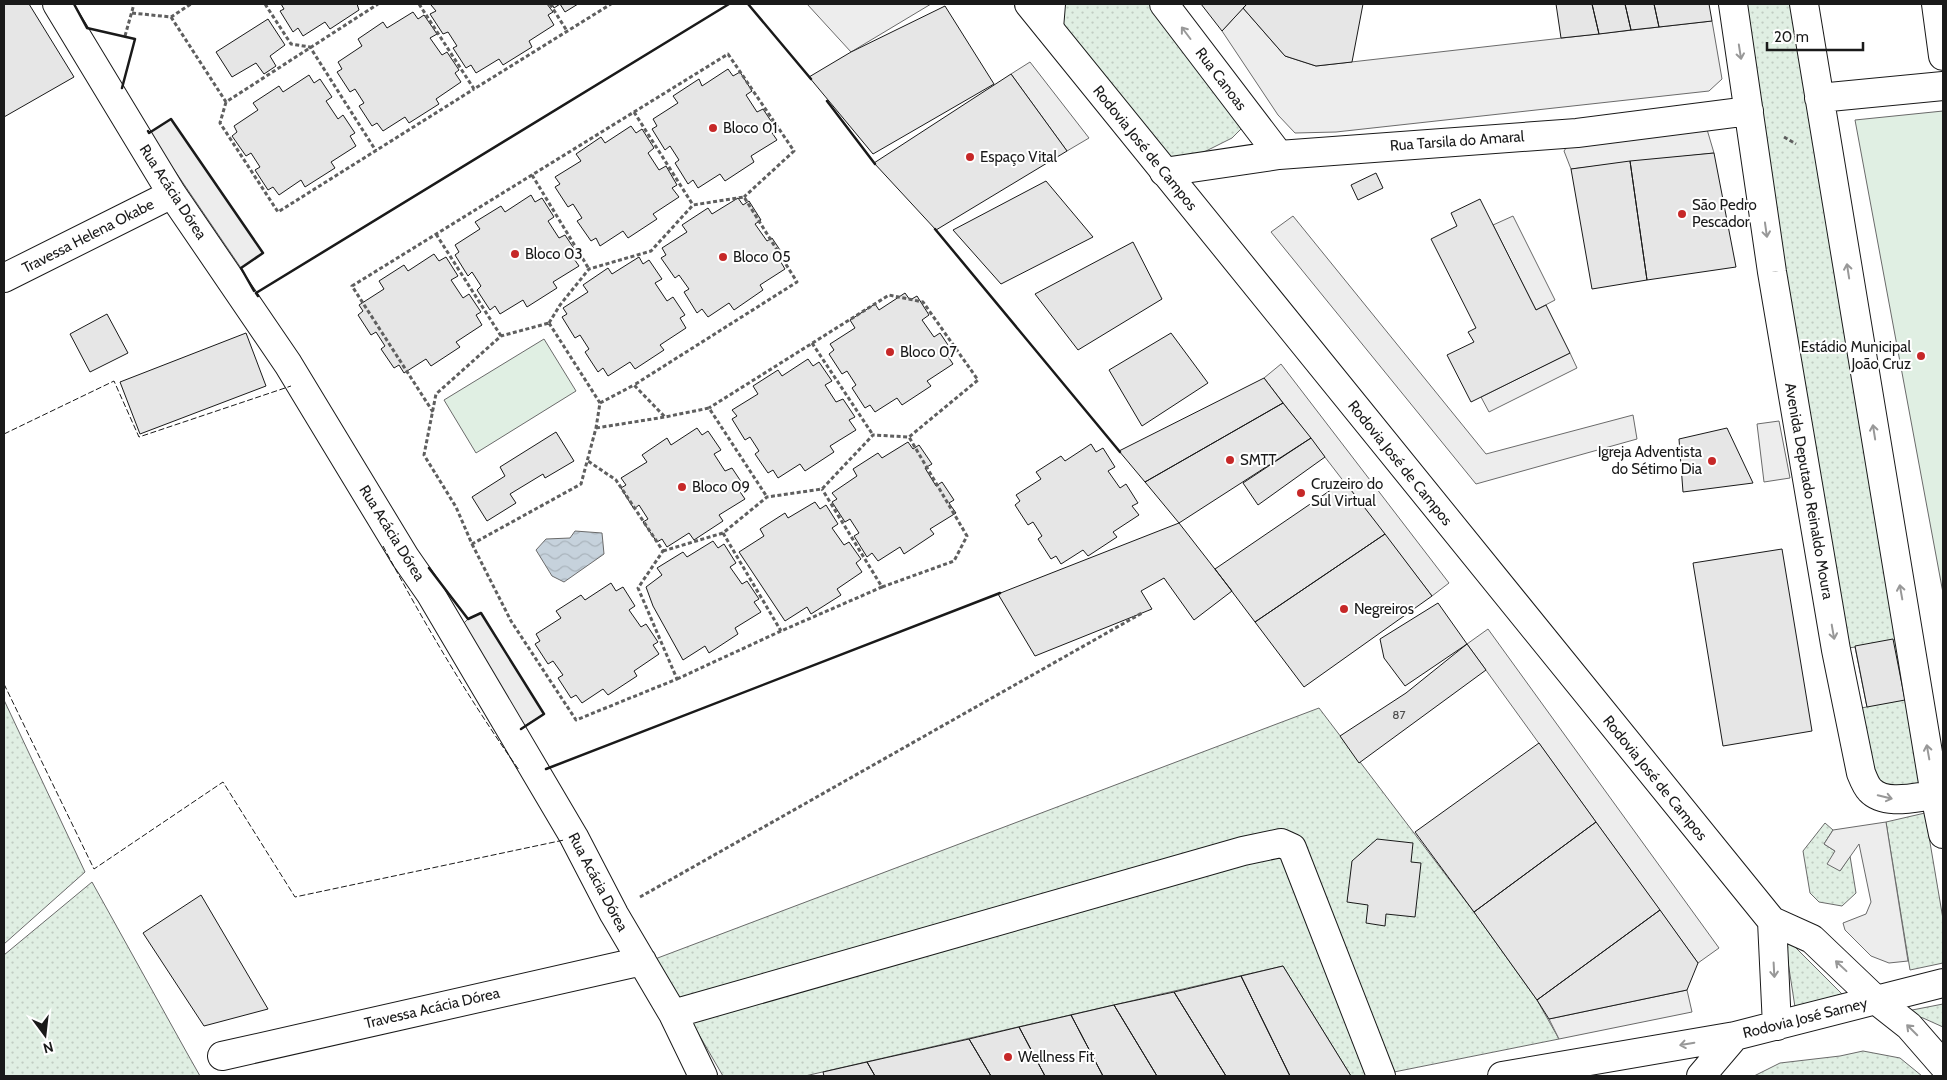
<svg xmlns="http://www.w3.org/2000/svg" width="1947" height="1080" font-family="Cabin,sans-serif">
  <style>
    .green { fill: url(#green-dots); stroke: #6a6a6a }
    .pitch { fill: #e0efe3; stroke: #6a6a6a }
    .parking { fill: #ededed; stroke: #6a6a6a }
    .water { fill: url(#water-waves); stroke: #6a6a6a }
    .building { fill: #e6e6e6; stroke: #1a1a1a }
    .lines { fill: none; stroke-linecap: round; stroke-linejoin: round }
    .minor-casing { stroke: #1a1a1a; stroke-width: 30 }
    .major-casing { stroke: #1a1a1a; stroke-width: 30 }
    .path { stroke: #5f5f5f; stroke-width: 3; stroke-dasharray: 4 2.5; stroke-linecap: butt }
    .minor { stroke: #fff; stroke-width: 28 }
    .major { stroke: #fff; stroke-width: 28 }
    .fence { stroke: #1a1a1a; stroke-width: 1; stroke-dasharray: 6 2.5; stroke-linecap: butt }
    .wall { stroke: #1a1a1a; stroke-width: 2.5 }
    .oneway { stroke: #989898 }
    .poi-dot { fill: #c62828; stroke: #fff; stroke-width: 2 }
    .labels { text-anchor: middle; stroke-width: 4; stroke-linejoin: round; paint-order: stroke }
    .number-label { font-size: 12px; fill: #4d4d4d }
    .street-label { font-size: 15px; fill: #1a1a1a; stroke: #fff }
    .poi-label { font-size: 15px; fill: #1a1a1a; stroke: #fff; text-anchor: start }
  </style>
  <defs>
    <pattern id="green-dots" width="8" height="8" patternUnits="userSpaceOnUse" patternTransform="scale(1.25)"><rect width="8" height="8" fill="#e0efe3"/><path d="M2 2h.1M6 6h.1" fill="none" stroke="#c0ccc2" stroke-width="1.8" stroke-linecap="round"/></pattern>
    <pattern id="water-waves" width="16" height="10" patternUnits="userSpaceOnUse" patternTransform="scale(1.25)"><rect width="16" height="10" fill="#c6d2dc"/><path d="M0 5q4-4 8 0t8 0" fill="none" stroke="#aab4bc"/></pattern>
  </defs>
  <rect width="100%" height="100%" fill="#fff"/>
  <!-- green -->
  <path class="green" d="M1051,4h106l85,124 -10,10 -68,34 -115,-144z
    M1733,4h71l131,791 -54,2 -33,-87 19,-3 -12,-60 -19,3z
    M4,700l81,172 -81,72z
    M1319,708l155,204 63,88 22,39 -185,37h-23l-68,-110 -478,110h-82l-68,-117z
    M1925,813l18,106v44l-33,7 -24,-148z
    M1825,823l8,7 -9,14 11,7 5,20 10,-15 6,37 -14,13 -23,-4 -9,-9 -7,-42z
    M92,882l95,171 13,23h-196v-121z
    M1784,936l58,58 -47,13z
    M1943,1004v23l-20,-9 -21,-6z
    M1863,1051l37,7 22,18h-168l26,-13 60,-7z"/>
  <!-- pitch -->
  <path class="pitch" d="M1943,111v482l-88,-473z
    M544,339l32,52 -100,62 -32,-53z"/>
  <!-- parking -->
  <path class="parking" d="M807,4h124l-80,48z
    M1243,8l42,48 31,10 396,-45 10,58 -13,12 -373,41 -41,1 -17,-18 -56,-84z
    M1030,62l59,76 -22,13 -56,-77z
    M171,119l92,134 -22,15 -92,-135z
    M1706,126l8,27 -143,16 -7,-18 7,-10z
    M1293,216l193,238 147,-39 4,24 -161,45 -205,-252z
    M1513,216l42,84 -19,10 -43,-85z
    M1570,353l7,15 -88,44 -8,-15z
    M1281,364l168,219 -17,13 -168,-218z
    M1779,421l11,57 -26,4 -7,-58z
    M481,613l63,101 -23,14 -61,-101 8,-8z
    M1488,629l231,319 -21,15 -231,-319z
    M1886,822l22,139 -19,2 -18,-7 -26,-26 -2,-7 23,-9 5,-12 -12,-58 -19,27 -13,-7 8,-13 -11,-7 9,-14z
    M1687,990l5,22 -133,27 -10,-20z"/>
  <!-- water -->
  <path class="water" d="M575,531l27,2 2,21 -40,28 -12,-6 -16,-26 10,-11 24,-1z"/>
  <!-- building -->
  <path class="building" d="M4,4h25l45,73 -70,40z
    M281,4h76l2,6 -29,19 -5,-7 -22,14 -5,-8 -5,4 -13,-21 4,-2z
    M432,4h115l6,8 -5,3 6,10 -25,16 3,6 -29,18 -4,-6 -23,14 -5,-8 -5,3 -13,-20 4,-2 -9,-14 -5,2 -13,-20 6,-3 -5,-6z
    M552,4h26l-13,8 -5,-8 -6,4z
    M1201,4h46l-25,27z
    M1247,4h116l-11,58 -36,4 -31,-10 -42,-48z
    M1556,4h36l7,30 -38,4z
    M1592,4h33l6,26 -32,4z
    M1625,4h29l5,23 -28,3z
    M1654,4h55l3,17 -53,6z
    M945,6l49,78 -121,70 -64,-77 42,-25z
    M413,12l5,7 6,-4 13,19 -7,4 12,17 5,-3 12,18 -4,3 6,9 -25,17 3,5 -30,19 -4,-6 -22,14 -6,-8 -5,3 -13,-20 5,-3 -9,-14 -5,3 -13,-20 5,-3 -4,-7 24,-16 -4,-7 25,-17 4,6z
    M268,19l17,26 -15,11 6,10 -12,8 -8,-11 -24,14 -16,-25z
    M728,69l5,7 7,-4 12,19 -6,4 11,17 6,-3 12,18 -5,3 7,10 -26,16 3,6 -29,19 -5,-7 -22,14 -5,-8 -5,4 -13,-21 4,-3 -9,-14 -5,4 -13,-21 5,-3 -4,-7 25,-16 -5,-7 26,-17 3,7z
    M1011,74l56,77 -131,79 -62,-67z
    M309,75l5,8 6,-4 12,18 -6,4 12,18 5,-4 12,18 -5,3 6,10 -25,16 4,6 -30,19 -4,-7 -22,15 -6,-8 -5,3 -13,-20 5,-3 -9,-14 -5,3 -14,-20 5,-4 -3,-6 24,-16 -5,-7 26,-17 4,6z
    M631,126l5,7 6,-4 12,19 -6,5 11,17 7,-4 11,19 -5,3 7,9 -26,17 4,5 -29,19 -5,-7 -23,15 -4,-8 -5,3 -14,-20 5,-3 -9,-14 -5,3 -13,-20 5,-3 -5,-7 26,-16 -5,-7 25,-17 4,6z
    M1714,153l22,114 -89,13 -17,-119z
    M1630,161l17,119 -55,9 -21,-120z
    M1376,173l7,15 -25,12 -7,-15z
    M1046,181l47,56 -92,47 -48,-54z
    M531,195l4,7 7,-4 12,19 -6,4 11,17 6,-3 12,18 -5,3 7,10 -26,16 4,6 -30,19 -4,-7 -23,14 -5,-8 -5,4 -13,-20 4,-4 -9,-14 -4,4 -13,-21 4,-3 -4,-7 25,-16 -5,-7 26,-16 4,6z
    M738,198l5,7 6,-4 12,19 -6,4 12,17 5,-3 12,18 -5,3 6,10 -25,16 3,5 -29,20 -5,-7 -21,14 -6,-8 -5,4 -13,-21 5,-3 -10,-14 -4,3 -14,-20 5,-3 -4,-7 25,-16 -5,-7 26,-17 4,6z
    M1480,199l56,111 10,-5 24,48 -99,49 -24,-47 27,-13 -6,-10 8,-4 -45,-89 26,-13 -6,-13z
    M1133,242l29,57 -84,51 -43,-56z
    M434,254l5,7 7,-4 12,19 -7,4 12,18 6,-4 12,18 -5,3 6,10 -26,17 4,5 -29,19 -5,-7 -22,14 -5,-8 -5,3 -13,-19 4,-3 -9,-14 -5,3 -13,-20 5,-4 -4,-6 25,-16 -5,-8 25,-16 4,6z
    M639,257l4,7 6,-4 13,19 -7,4 12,18 6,-4 12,18 -5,3 6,10 -26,17 4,5 -29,19 -5,-7 -22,14 -5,-8 -5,4 -13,-20 4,-3 -9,-14 -5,3 -13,-21 5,-3 -4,-6 25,-16 -5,-7 25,-17 4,6z
    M905,293l5,7 7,-4 12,19 -7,5 12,17 6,-4 12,18 -5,4 6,9 -26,17 4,5 -29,19 -5,-7 -22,14 -5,-7 -5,3 -13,-20 4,-3 -9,-14 -5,3 -13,-20 5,-4 -4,-6 25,-16 -5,-8 25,-16 4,6z
    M107,314l21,39 -38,19 -20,-38z
    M246,333l20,53 -126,48 -20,-52z
    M1171,333l37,50 -66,43 -33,-56z
    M808,359l5,7 6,-4 13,19 -7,4 11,17 7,-3 12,18 -6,3 7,10 -26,16 4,6 -29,19 -5,-7 -22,14 -5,-8 -5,3 -13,-19 4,-3 -9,-14 -5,3 -13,-21 5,-3 -5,-6 26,-16 -5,-8 25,-16 4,6z
    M1264,378l19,25 -138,79 -26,-31z
    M1283,403l28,35 -132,85 -34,-41z
    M697,428l5,7 6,-4 13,19 -7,4 11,17 7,-3 12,18 -6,3 7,10 -26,16 4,6 -29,19 -5,-7 -22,14 -5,-8 -5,3 -14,-20 5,-3 -9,-14 -5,4 -13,-21 5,-3 -5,-7 26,-16 -5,-7 25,-17 4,7z
    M1727,428l26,55 -70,9 -4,-53z
    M556,432l18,29 -29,17 -2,-4 -33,20 6,9 -29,18 -15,-24 33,-21 -5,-9z
    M1311,438l14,19 -67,48 -15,-22z
    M908,442l5,7 6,-4 13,19 -7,4 11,18 6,-4 12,18 -5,3 7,10 -26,16 4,5 -30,20 -4,-7 -22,14 -6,-8 -5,4 -13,-21 5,-3 -9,-14 -5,3 -13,-20 5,-3 -5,-6 25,-17 -4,-7 25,-16 4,5z
    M1091,444l5,8 7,-4 12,19 -7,4 12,17 6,-4 12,19 -6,3 7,9 -26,17 4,5 -29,19 -5,-6 -22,14 -5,-8 -5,3 -13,-20 4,-3 -9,-14 -5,3 -13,-20 5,-4 -4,-6 25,-16 -5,-7 25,-16 4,5z
    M1344,481l41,53 -130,88 -40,-53z
    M815,502l5,7 6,-4 12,19 -6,4 12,17 5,-3 12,17 -5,4 6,9 -25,17 4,6 -30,19 -4,-7 -22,14 -46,-69 25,-16 -4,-7 25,-16 3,5z
    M1179,523l53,68 -38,29 -30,-42 -23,13 11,18 -117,47 -37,-62z
    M1385,534l47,62 -128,91 -49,-65z
    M713,541l5,7 6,-4 12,19 -6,4 12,17 5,-3 12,18 -5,3 7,10 -26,16 3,6 -29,19 -4,-7 -22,14 -30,-54 -7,-19 16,-12 -5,-7 26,-16 4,5z
    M1782,549l30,182 -89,15 -30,-183z
    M611,583l5,8 7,-4 12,19 -6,4 12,17 5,-3 12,18 -5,3 6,9 -25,17 3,5 -29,19 -5,-6 -21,14 -6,-8 -5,3 -13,-20 5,-3 -10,-14 -5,3 -13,-20 5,-3 -4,-7 25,-16 -5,-7 25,-16 4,5z
    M1438,603l29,41 -62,42 -21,-28 -4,-19z
    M1893,639l12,61 -38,7 -12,-61z
    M1467,644l19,26 -127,93 -19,-27 66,-43z
    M1539,743l57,79 -122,90 -59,-80z
    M1596,822l64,88 -123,90 -63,-88z
    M1377,839l36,4 -2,19 10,1 -6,54 -29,-3 -1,12 -19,-3 2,-18 -21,-3 5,-41z
    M201,895l67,114 -64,17 -61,-93z
    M1660,910l38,53 -11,27 -138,29 -12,-19z
    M1283,966l68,110h-61l-49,-100z
    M1241,976l49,100h-64l-52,-84z
    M1174,992l52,84h-69l-43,-71z
    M1114,1005l43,71h-54l-32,-61z
    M1071,1015l32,61h-58l-26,-49z
    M1019,1027l26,49h-54l-22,-37z
    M969,1039l22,37h-116l-8,-14z
    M867,1062l8,14h-51l-1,-4z"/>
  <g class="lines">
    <!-- minor casing -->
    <g class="minor-casing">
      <path id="minor" d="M57,4l115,190 116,170 117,193 25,36 144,244 40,77 59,100 30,62
        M1164,4l115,151
        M1733,4l39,268 64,378 25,123c2,5 5,13 9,17 15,16 46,7 65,5
        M1804,4l131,791 8,39
        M1936,4l7,52
        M1049,28l2,-24
        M1819,98l124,-12
        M1164,172l115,-17 298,-22 172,-22
        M4,278l168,-84
        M1876,1000l67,-17
        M673,1014l570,-163 38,-8 11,5 89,228
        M222,1056l420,-95"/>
    </g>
    <!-- major casing -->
    <g class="major-casing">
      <path id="major" d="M1029,4l743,917 40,18 64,61 33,26 34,39
        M1772,921l5,105
        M1502,1076l233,-40 141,-36
        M1701,1076l34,-40"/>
    </g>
    <!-- path -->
    <path class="path" d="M265,4l26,40 19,3 66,104
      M419,4l55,85 137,-85
      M550,4l17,27
      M132,13l39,4 20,-13
      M171,17l55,85 152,-98
      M125,36l9,-32
      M226,102l-6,21 58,89 196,-123
      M634,112l59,93
      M1784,137l12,7
      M532,175l57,94
      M436,234l65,102
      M549,323l51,80 -4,25 -15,56 -109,60 -16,-37 -32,-52 12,-61 65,-58z
      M549,323l11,-18 29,-36 62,-18 42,-46 51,-8 53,85 -163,103
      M812,343l61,92
      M600,403l34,-18 31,32
      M433,412l-81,-126 376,-232 66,97 -50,46
      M596,428l69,-11 44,-9 58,89
      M723,533l58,98
      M472,544l39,77 65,99 101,-41 -39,-91 25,-37 -47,-71 -28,-19
      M663,551l60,-18 44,-36 55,-8 51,-54 36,2 69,-57 -55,-78 -34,-7 -180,113
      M882,587l72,-26 13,-25 -58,-99
      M677,679l104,-48 101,-44 -60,-98
      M640,897l502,-284"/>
    <!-- minor -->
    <use href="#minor" class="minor"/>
    <!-- major -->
    <use href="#major" class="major"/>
    <!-- fence -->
    <path class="fence" d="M4,434l110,-53 25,56 152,-51
      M383,546c41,77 85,152 136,224
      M4,684l90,185 129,-87 72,115 269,-57"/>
    <!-- wall -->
    <path class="wall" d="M74,4l13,24 48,11 -13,49
      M748,4l63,75
      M827,101l48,63
      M148,131l1,2 22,-14 92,134 -22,15 13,23
      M935,229l185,223
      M258,296l-2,-3 473,-289
      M429,568l39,51 13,-6 63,101 -23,15
      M546,769l454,-176"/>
  </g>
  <!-- one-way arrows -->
  <defs><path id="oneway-shaft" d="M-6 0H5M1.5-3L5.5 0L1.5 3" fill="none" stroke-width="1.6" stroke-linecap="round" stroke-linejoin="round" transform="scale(1.25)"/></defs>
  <g class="oneway">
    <use href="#oneway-shaft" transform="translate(1186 33) rotate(-127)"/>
    <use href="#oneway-shaft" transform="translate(1740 52) rotate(81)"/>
    <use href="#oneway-shaft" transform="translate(1766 230) rotate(82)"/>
    <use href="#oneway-shaft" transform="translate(1848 271) rotate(-99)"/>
    <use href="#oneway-shaft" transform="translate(1874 432) rotate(-99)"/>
    <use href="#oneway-shaft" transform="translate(1901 592) rotate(-100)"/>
    <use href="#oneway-shaft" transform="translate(1833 632) rotate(80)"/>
    <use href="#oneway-shaft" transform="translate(1928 752) rotate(-100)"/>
    <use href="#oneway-shaft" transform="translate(1885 797) rotate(14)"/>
    <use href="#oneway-shaft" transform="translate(1841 966) rotate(-137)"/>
    <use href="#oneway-shaft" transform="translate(1774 970) rotate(87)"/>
    <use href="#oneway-shaft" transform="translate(1912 1030) rotate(-135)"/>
    <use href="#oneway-shaft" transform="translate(1687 1044) rotate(170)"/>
  </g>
  <!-- markers -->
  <g class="poi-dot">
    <circle cx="713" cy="128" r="5"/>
    <circle cx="970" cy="157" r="5"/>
    <circle cx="1682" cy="214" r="5"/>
    <circle cx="515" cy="254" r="5"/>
    <circle cx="723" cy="257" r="5"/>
    <circle cx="890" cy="352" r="5"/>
    <circle cx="1921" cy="356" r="5"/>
    <circle cx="1230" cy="460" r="5"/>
    <circle cx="1712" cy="461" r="5"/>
    <circle cx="682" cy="487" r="5"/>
    <circle cx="1301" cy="493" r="5"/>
    <circle cx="1344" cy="609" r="5"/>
    <circle cx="1008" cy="1057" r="5"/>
  </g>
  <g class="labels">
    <!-- number labels -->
    <g class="number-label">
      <text x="1399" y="719">87</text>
    </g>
    <!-- street labels -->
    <g class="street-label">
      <text transform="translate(1221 79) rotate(53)" y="5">Rua Canoas</text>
      <text transform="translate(1457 141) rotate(-4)" y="5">Rua Tarsila do Amaral</text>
      <text transform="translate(1145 148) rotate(51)" y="5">Rodovia José de Campos</text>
      <text transform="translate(173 192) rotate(57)" y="5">Rua Acácia Dórea</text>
      <text transform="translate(88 236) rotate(-27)" y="5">Travessa Helena Okabe</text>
      <text transform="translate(1400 463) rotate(51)" y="5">Rodovia José de Campos</text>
      <text transform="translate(1809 491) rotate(80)" y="5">Avenida Deputado Reinaldo Moura</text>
      <text transform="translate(392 533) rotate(58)" y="5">Rua Acácia Dórea</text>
      <text transform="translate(1655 778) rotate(51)" y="5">Rodovia José de Campos</text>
      <text transform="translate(598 882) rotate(62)" y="5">Rua Acácia Dórea</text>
      <text transform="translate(432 1008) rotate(-13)" y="5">Travessa Acácia Dórea</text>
      <text transform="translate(1805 1018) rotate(-14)" y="5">Rodovia José Sarney</text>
    </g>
    <!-- poi labels -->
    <g class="poi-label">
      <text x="723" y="133">Bloco 01</text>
      <text x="980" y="162">Espaço Vital</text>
      <text x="1692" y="210">São Pedro<tspan x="1692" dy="17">Pescador</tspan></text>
      <text x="525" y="259">Bloco 03</text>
      <text x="733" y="262">Bloco 05</text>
      <text x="1911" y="352" text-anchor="end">Estádio Municipal<tspan x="1911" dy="17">João Cruz</tspan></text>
      <text x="900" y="357">Bloco 07</text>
      <text x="1702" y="457" text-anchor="end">Igreja Adventista<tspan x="1702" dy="17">do Sétimo Dia</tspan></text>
      <text x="1240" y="465">SMTT</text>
      <text x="1311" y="489">Cruzeiro do<tspan x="1311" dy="17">Sul Virtual</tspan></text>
      <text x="692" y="492">Bloco 09</text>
      <text x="1354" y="614">Negreiros</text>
      <text x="1018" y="1062">Wellness Fit</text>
    </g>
  </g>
  <!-- border -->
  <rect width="1947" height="1080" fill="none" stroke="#1a1a1a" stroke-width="10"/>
  <!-- north arrow -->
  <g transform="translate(45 1035) rotate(165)" stroke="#ffffff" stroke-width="4" paint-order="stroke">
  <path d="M0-4L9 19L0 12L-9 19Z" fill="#1a1a1a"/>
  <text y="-8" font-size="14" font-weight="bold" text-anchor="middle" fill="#1a1a1a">N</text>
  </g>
  <!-- scale -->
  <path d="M1767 42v8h96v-8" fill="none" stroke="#1a1a1a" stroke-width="2.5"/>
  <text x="1774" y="42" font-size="15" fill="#1a1a1a" stroke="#ffffff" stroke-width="4" paint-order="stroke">20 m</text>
</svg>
